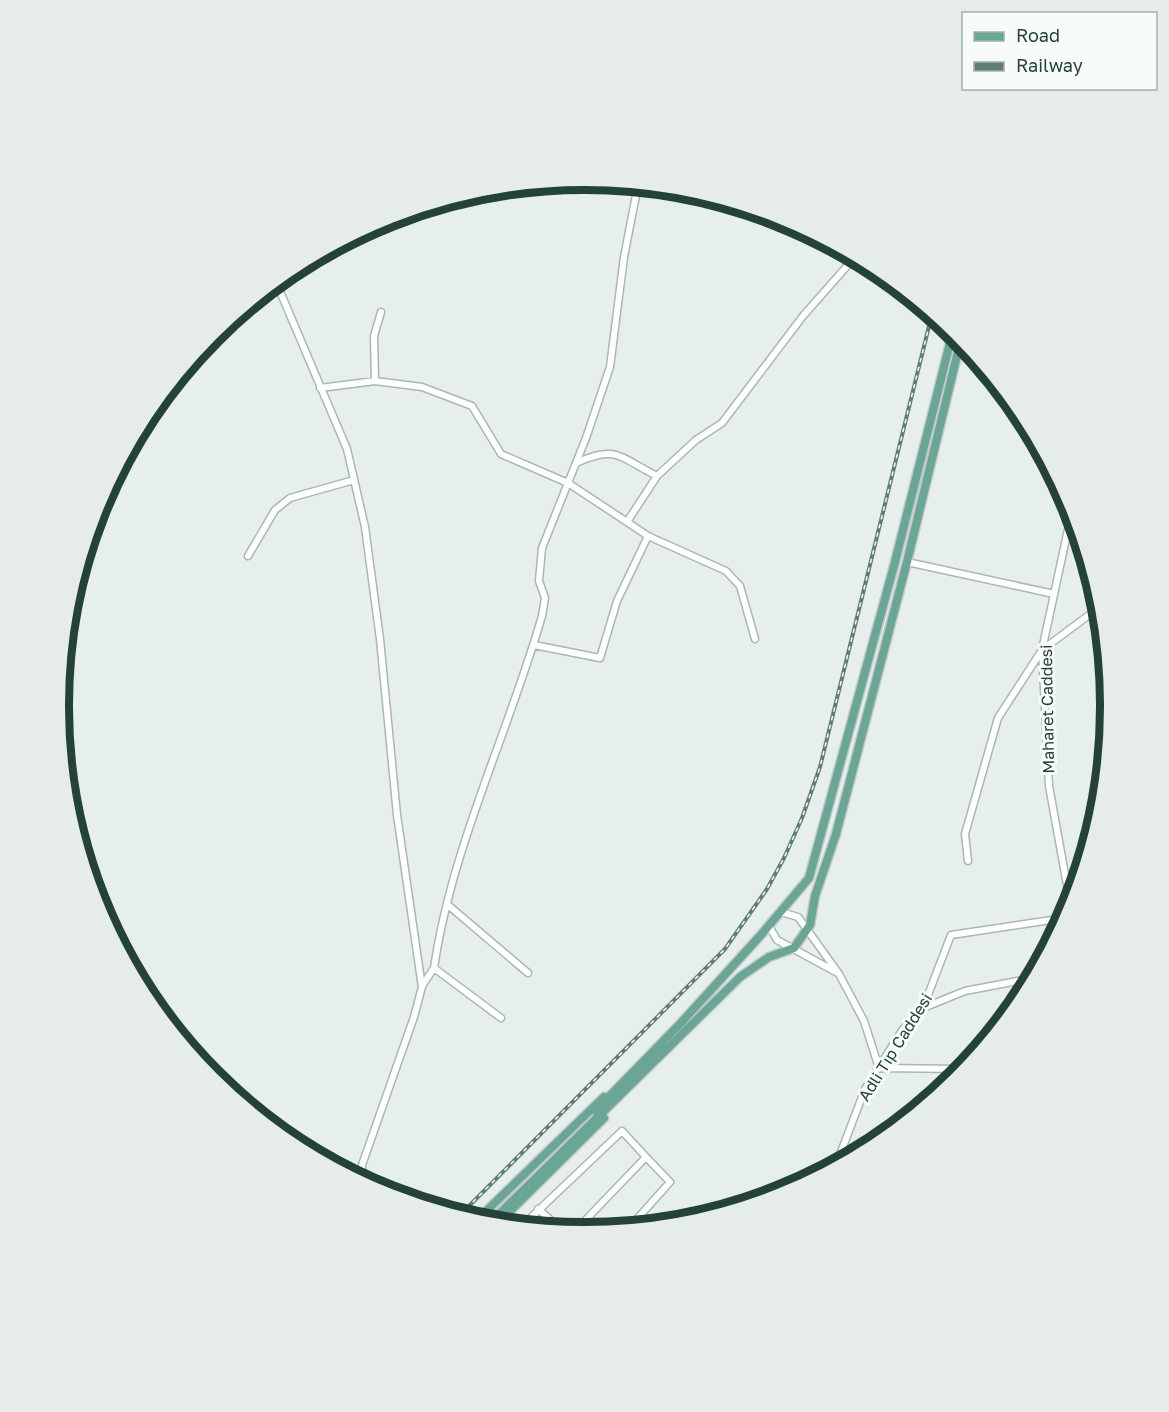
<svg xmlns="http://www.w3.org/2000/svg" width="1169" height="1412" font-family="'Golos Text',sans-serif">
  <style>
    .lines { fill: none; stroke-linecap: round; stroke-linejoin: round }
    .minor-casing { stroke: #a8b8b2; stroke-width: 9 }
    .major-casing { stroke: #c2cac8; stroke-width: 11 }
    .minor { stroke: #fff; stroke-width: 6 }
    .major { stroke: #6aa596; stroke-width: 8 }
    .rail-casing { stroke: #5f7d75; stroke-width: 4 }
    .rail { stroke: #f7fbf9; stroke-width: 1.5; stroke-dasharray: 4.5; stroke-linecap: butt }
    .labels { text-anchor: middle; stroke-width: 6; stroke-linejoin: round; paint-order: stroke }
    .street-label { font-size: 16px; fill: #24423a; stroke: #f7fbf9 }
    .rim { fill: none; stroke: #24423a; stroke-width: 8 }
  </style>
  <rect width="100%" height="100%" fill="#e6efeb"/>
  <g class="lines">
    <!-- minor casing -->
    <g class="minor-casing">
      <path id="minor" d="M276,282l71,167 18,78 15,112 17,176 25,172 -8,30 -52,148v15
        M375,381l-1,-45 7,-24
        M320,388l55,-7 47,6 50,19 29,48 67,29 59,39 30,-46 39,-36 26,-17 81,-107 52,-59
        M576,463c41,-19 44,-5 81,13
        M648,536l78,35 14,15 15,53
        M248,556l27,-46 15,-12 64,-18
        M907,562l147,32
        M534,645l66,13 17,-57 31,-65 -21,-14
        M968,861l-3,-27 33,-116 44,-68 59,-44
        M448,905l80,68
        M1071,907l-22,-121 -7,-136 30,-139
        M781,912l17,5 41,57 25,47 15,47 85,1
        M769,926l8,14 59,32
        M434,968l67,50
        M422,986l12,-18c18,-122 74,-234 108,-352l3,-18 -6,-17 3,-33 44,-110 24,-71 14,-110 14,-72
        M923,1008l42,-17 68,-13
        M836,1165l29,-76 38,-60 20,-21 28,-73 114,-17
        M538,1209l24,21
        M522,1226l100,-95 24,26
        M575,1231l71,-74 24,25 -41,46"/>
    </g>
    <!-- major casing -->
    <g class="major-casing">
      <path id="major" d="M595,1111l85,-87 80,-88 49,-58 86,-316 58,-231
        M477,1220l127,-123
        M490,1223l250,-246 29,-20 25,-9 16,-23 5,-29 21,-62 71,-272 54,-223
        M498,1223l106,-105"/>
    </g>
    <!-- minor -->
    <use href="#minor" class="minor"/>
    <!-- major -->
    <use href="#major" class="major"/>
    <!-- rail casing -->
    <g class="rail-casing">
      <path id="rail" d="M460,1215l265,-266 42,-60 17,-31 18,-40 18,-51 112,-453"/>
    </g>
    <!-- rail -->
    <use href="#rail" class="rail"/>
  </g>
  <g class="labels">
    <!-- street labels -->
    <g class="street-label">
      <text transform="translate(1047 709) rotate(-91)" y="6">Maharet Caddesi</text>
      <text transform="translate(895 1047) rotate(-58)" y="6">Adli Tıp Caddesi</text>
    </g>
  </g>
  <!-- crop -->
  <path d="M0 0H1169V1412H0ZM584 190H585A515 515 0 0 1 1100 705V707A515 515 0 0 1 585 1222H584A515 515 0 0 1 69 707V705A515 515 0 0 1 584 190Z" fill="#e6ecea" fill-rule="evenodd"/>
  <path class="rim" d="M584 190H585A515 515 0 0 1 1100 705V707A515 515 0 0 1 585 1222H584A515 515 0 0 1 69 707V705A515 515 0 0 1 584 190Z"/>
  <!-- legend -->
  <rect x="962" y="12" width="195" height="78" fill="#f7fbf9" stroke="#a3b1ad" stroke-width="1.5"/>
  <rect x="974" y="32" width="30" height="9" fill="#6aa596" stroke="#a3b1ad" stroke-width="1.5"/>
  <text x="1016" y="42" font-size="18" fill="#24423a">Road</text>
  <rect x="974" y="62" width="30" height="9" fill="#5f7d75" stroke="#a3b1ad" stroke-width="1.5"/>
  <text x="1016" y="72" font-size="18" fill="#24423a">Railway</text>
</svg>
